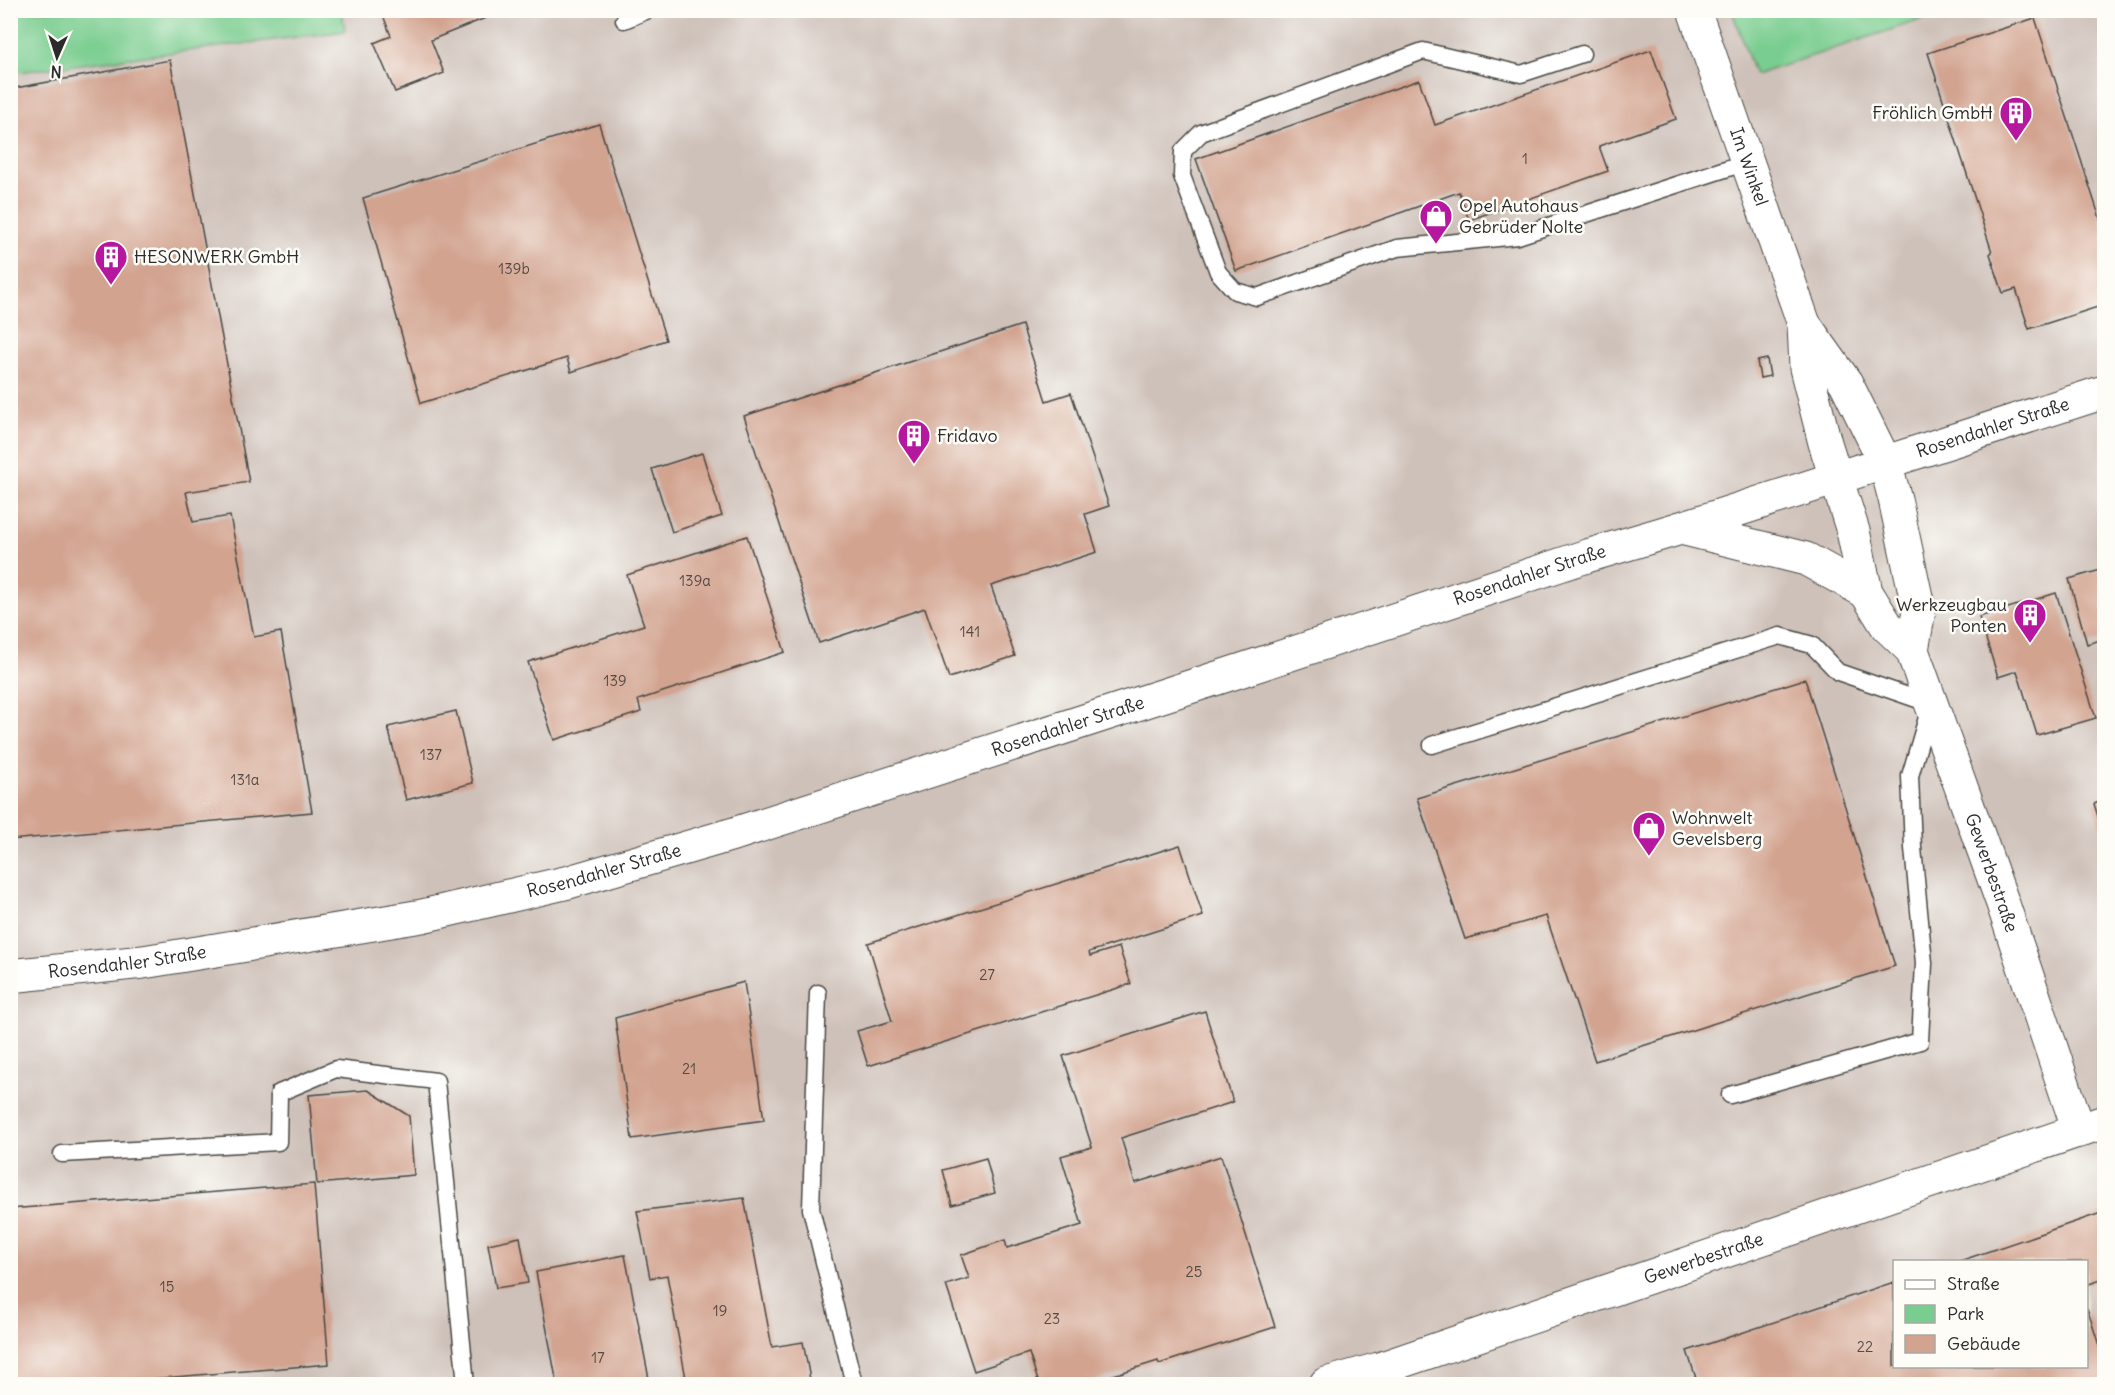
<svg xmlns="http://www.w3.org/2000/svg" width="2115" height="1395" font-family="Delius,sans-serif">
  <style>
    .industrial { fill: #cec1b9; fill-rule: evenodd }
    .green { fill: #7acd90; stroke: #527c5e; stroke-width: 1.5 }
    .building { fill: #d2a38f }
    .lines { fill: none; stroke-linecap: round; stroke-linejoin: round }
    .lane-casing { stroke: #484743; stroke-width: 19 }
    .street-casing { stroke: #484743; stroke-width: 35 }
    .secondary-casing { stroke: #484743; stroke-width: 35 }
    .lane { stroke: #fff; stroke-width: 16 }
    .street { stroke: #fff; stroke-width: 33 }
    .secondary { stroke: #fff; stroke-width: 33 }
    .labels { text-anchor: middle; stroke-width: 5; stroke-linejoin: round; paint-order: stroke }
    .number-label { font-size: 15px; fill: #554944 }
    .poi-label { font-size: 18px; fill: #2b2b2b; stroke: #fdfcf7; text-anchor: start }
    .street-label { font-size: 18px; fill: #2b2b2b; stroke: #fdfcf7 }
  </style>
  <rect width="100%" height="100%" fill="#fdfcf7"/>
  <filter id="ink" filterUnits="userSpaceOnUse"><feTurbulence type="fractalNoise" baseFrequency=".0167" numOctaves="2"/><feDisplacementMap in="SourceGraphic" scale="12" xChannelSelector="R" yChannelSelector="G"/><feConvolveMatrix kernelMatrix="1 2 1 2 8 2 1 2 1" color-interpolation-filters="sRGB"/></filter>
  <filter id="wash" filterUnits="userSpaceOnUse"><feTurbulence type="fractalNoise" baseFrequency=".008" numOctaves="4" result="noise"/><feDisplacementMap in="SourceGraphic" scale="24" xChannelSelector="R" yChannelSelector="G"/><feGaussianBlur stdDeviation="1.35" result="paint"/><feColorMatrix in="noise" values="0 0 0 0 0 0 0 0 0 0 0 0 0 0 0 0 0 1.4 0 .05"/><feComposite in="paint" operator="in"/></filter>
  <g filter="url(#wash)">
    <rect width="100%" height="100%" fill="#ece7ca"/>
    <!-- industrial -->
    <path class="industrial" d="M342,10h1390l23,65 192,-64h157v1373h-2093l-1,-1311 335,-42zM1894,1262h192v104h-192z"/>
    <!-- green -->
    <path class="green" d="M10,11h332l3,20 -334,42z
      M1732,11v-1l215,1 -192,64z"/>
    <g id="blocks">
      <!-- building -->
      <path class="building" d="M381,10h122v1l-72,29 13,33 -49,19 -21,-49 17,-7z
        M2035,18l69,213v74l-75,24 -13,-40 -13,4 -13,-39 2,-2 -64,-199z
        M1651,50l25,69 -77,27 9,25 -139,49 -10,-28 -223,79 -40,-112 223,-79 16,45z
        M170,60l79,422 -63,10 7,30 37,-6 24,121 27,-5 31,180 -302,28v-751z
        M599,124l67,216 -95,32 -4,-14 -146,45 -58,-205z
        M1022,325l24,76 25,-8 38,113 -24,8 12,38 -106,34 24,70 -66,22 -24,-70 -106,35 -75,-227z
        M1767,359l3,17 -10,2 -3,-17z
        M702,453l20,63 -50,16 -20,-63z
        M747,536l38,116 -147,48 3,12 -87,28 -26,-78 116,-37 -17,-50z
        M2104,569v70l-17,5 -18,-65z
        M2056,593l40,125 -59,17 -20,-64 -19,6 -19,-60z
        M1805,679l90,287 -300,95 -49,-145 -81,23 -48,-141z
        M456,711l17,72 -67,17 -18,-73z
        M2104,800v35l-10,-31z
        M1180,845l23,71 -114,36 1,4 29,-9 12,37 -263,82 -11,-35 35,-10 -24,-78z
        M744,982l20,138 -132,19 -17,-121z
        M1205,1011l28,91 -112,36 14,45 86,-27 54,171 -116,37 -1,-3 -73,23h-46l-10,-31 -55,18 -28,-86 23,-7 -8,-23 44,-15 2,8 75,-23 -21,-69 31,-9 -29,-91z
        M368,1090l41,26 5,59 -97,9 -8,-89z
        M986,1158l9,35 -43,12 -9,-35z
        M314,1184l15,180 -238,20h-81v-175z
        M744,1198l28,149 31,-5 8,42h-124l-20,-109 -17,3 -13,-67z
        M2104,1212v67l-18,6v-23h-129z
        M520,1237l8,46 -32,5 -8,-44z
        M625,1255l25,129h-93l-21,-112z
        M1894,1282v84h192l1,-58 17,53v23h-406l-11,-33z"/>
    </g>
  </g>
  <g filter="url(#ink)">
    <use href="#blocks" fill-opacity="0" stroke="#484743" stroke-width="1.5"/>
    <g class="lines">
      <!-- lane casing -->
      <g class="lane-casing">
        <path id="lane" d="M624,20l24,-10
          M1582,54l-61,20 -98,-23 -222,82 -18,18 -1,25 36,96 17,19 22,6 140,-49 121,-12 229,-74
          M1432,745l348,-109 32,9 26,27 93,32 -21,72 3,72 11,115 -4,78 -190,54
          M818,993l-7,216 43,175
          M62,1154l216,-12 1,-49 57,-24 100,12 30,303"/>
      </g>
      <!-- street casing -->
      <g class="street-casing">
        <g id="street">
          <path id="s1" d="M1694,10l110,314 2,44 19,75 28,88 13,61 21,34 25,24 91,254 76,227"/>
          <path d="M1804,324l42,59 39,79 10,37 24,112 -7,39"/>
          <path d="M1681,528l125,31 60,33"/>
          <path id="s2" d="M1326,1384l53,-15 725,-247"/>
        </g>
      </g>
      <!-- secondary casing -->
      <g class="secondary-casing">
        <g id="secondary">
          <path id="s3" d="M10,976l133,-14 279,-46 147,-34 168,-49 499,-161 351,-116 94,-28 423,-136"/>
        </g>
      </g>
      <!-- lane -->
      <use href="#lane" class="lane"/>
      <!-- street -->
      <use href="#street" class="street"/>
      <!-- secondary -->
      <use href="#secondary" class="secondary"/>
    </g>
  </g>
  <!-- icons -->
  <defs>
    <g id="building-pin" transform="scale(1.725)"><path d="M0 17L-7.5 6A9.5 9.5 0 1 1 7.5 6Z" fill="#b5179e" stroke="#fdfcf7"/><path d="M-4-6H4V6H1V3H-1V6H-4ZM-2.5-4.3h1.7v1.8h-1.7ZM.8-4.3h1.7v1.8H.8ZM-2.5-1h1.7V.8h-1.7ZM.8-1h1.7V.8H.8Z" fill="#fff"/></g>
    <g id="shop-pin" transform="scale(1.725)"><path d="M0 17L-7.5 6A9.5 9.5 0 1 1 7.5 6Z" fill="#b5179e" stroke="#fdfcf7"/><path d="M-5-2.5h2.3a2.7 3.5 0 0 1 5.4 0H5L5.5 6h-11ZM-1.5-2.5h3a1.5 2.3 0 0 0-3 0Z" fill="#fff"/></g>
  </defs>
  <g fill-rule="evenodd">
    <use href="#building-pin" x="2016" y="113"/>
    <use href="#shop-pin" x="1436" y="216"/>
    <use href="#building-pin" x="111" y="257"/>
    <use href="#building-pin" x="914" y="436"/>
    <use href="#building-pin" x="2030" y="615"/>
    <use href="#shop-pin" x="1649" y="828"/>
  </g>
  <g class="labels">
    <!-- number labels -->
    <g class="number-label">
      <text x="1525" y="164">1</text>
      <text x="514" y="274">139b</text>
      <text x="695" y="586">139a</text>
      <text x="970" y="637">141</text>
      <text x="615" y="686">139</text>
      <text x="431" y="760">137</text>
      <text x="245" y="785">131a</text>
      <text x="987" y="980">27</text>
      <text x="689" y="1074">21</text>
      <text x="1194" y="1277">25</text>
      <text x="167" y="1292">15</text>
      <text x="720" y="1316">19</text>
      <text x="1052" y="1324">23</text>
      <text x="1865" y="1352">22</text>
      <text x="598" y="1363">17</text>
    </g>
    <!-- poi labels -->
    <g class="poi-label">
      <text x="1993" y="119" text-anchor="end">Fröhlich GmbH</text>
      <text x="1459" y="212">Opel Autohaus<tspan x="1459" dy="21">Gebrüder Nolte</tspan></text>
      <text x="134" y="263">HESONWERK GmbH</text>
      <text x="937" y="442">Fridavo</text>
      <text x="2007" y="611" text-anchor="end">Werkzeugbau<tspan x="2007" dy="21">Ponten</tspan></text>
      <text x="1672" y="824">Wohnwelt<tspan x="1672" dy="21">Gevelsberg</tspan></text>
    </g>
    <!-- street labels -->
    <g class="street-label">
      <text dy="6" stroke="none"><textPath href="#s1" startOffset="166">Im Winkel</textPath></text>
      <text dy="6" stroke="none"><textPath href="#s3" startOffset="2062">Rosendahler Straße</textPath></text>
      <text dy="6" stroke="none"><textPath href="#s3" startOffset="1576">Rosendahler Straße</textPath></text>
      <text dy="6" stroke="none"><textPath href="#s3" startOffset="1090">Rosendahler Straße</textPath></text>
      <text dy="6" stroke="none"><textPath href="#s3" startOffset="604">Rosendahler Straße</textPath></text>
      <text dy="6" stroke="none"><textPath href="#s1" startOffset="920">Gewerbestraße</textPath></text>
      <text dy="6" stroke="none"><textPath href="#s3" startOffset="118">Rosendahler Straße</textPath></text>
      <text dy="6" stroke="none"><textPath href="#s2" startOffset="398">Gewerbestraße</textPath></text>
    </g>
  </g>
  <!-- margin -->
  <rect width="2115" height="1395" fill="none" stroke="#fdfcf7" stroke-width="36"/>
  <!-- legend -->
  <rect x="1893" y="1260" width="195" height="108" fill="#fdfcf7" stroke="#a9a8a5" stroke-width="1.5"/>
  <rect x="1905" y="1280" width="30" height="9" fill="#ffffff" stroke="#a9a8a5" stroke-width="1.5"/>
  <text x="1947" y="1290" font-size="18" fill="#2b2b2b">Straße</text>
  <rect x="1905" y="1305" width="30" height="18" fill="#7acd90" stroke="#a9a8a5" stroke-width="1.5"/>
  <text x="1947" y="1320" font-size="18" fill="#2b2b2b">Park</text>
  <rect x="1905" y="1335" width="30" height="18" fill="#d2a38f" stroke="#a9a8a5" stroke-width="1.5"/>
  <text x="1947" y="1350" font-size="18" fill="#2b2b2b">Gebäude</text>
  <!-- north arrow -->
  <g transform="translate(57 57) rotate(183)" stroke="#fdfcf7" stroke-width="4.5" paint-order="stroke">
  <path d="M0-4.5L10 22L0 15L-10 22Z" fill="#2b2b2b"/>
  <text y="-9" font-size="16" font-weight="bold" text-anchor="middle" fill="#2b2b2b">N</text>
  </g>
</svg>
